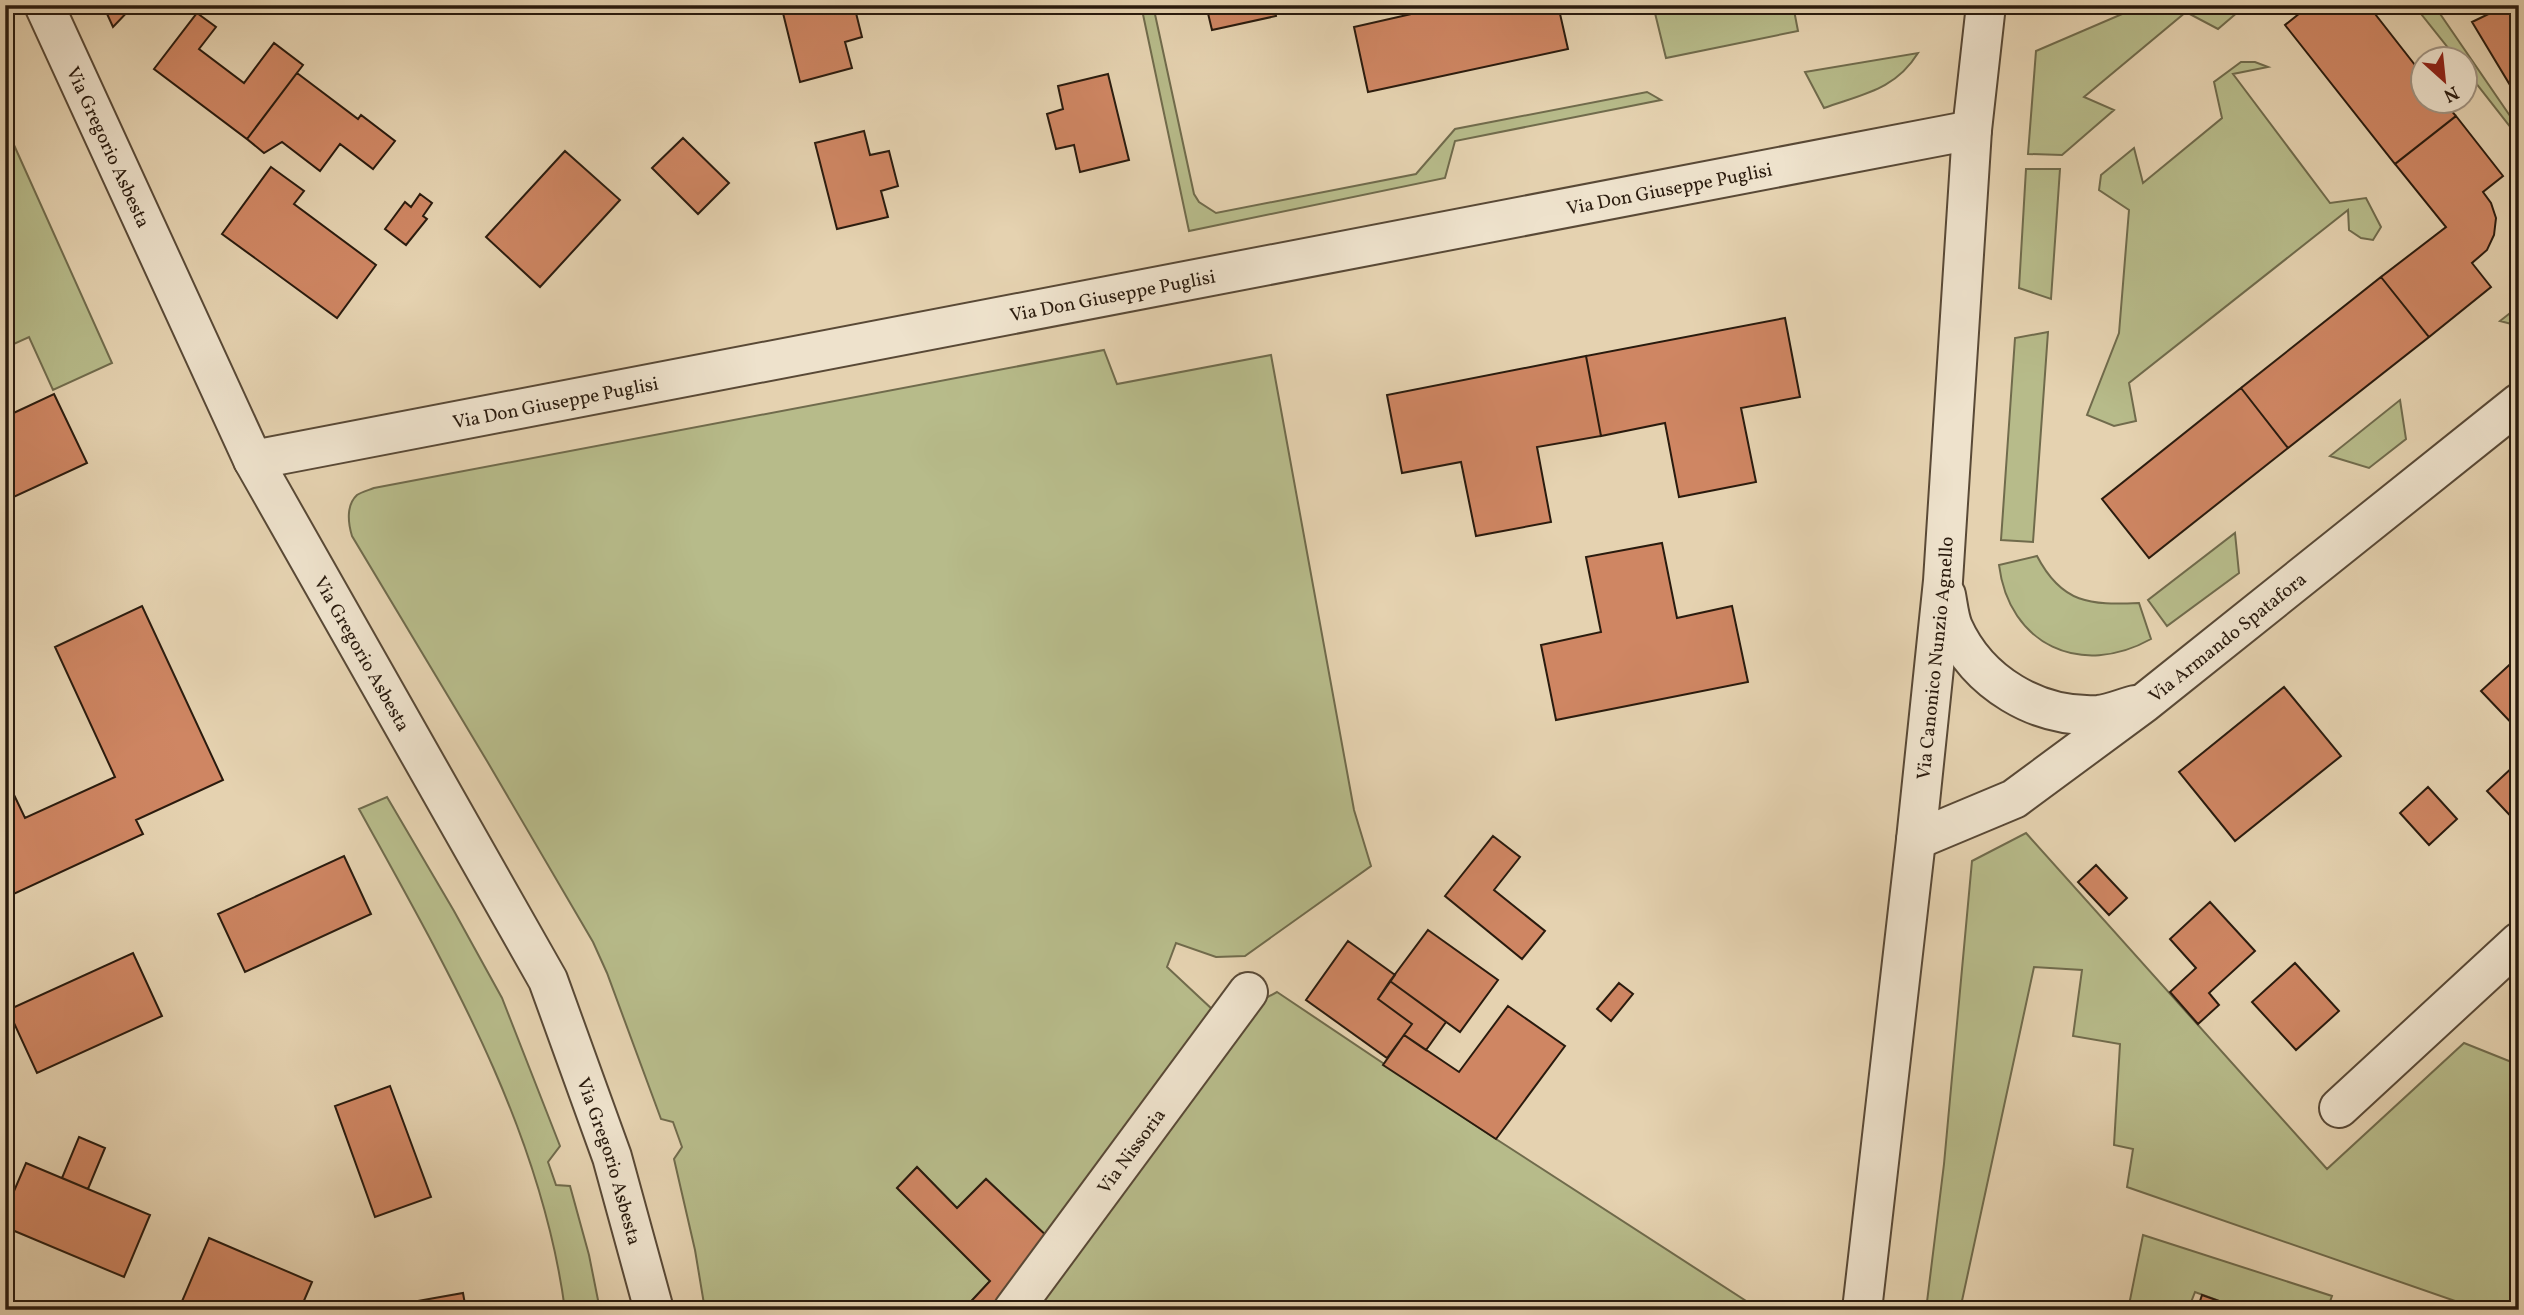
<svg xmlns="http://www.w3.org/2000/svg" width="2524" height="1315" font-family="Vollkorn,serif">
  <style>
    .green { fill: #b7bb8a; stroke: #706b4c; stroke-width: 2 }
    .building { fill: #cf8663; stroke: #2a1b0e; stroke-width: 2 }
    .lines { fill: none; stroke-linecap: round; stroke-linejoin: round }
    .minor-casing { stroke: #594936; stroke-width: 42 }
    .minor { stroke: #eee2cc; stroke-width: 38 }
    .labels { text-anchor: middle; stroke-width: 6; stroke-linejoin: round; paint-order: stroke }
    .street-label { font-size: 19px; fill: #2a1b0e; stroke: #eee2cc }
  </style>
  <rect width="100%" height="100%" fill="#e5d2b0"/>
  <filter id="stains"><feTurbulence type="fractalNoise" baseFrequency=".00286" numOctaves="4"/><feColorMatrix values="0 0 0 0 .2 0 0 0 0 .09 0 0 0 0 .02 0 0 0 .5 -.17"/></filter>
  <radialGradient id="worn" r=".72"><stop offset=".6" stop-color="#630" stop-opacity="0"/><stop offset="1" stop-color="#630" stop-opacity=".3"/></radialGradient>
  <!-- green -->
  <path class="green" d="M1141,5h12l41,189 5,8 17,11 200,-39 39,-45 192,-37 14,8 -206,41 -10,37 -256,53z
    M1653,5h140l5,26 -132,27z
    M2143,5h103l-28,24 -32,-17 -102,85 30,13 -52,45 -34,-1 8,-103z
    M2414,5h20l85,124v9l-54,-69 -1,-9 -7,-1z
    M1918,53c-23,37 -55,41 -94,55l-19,-36z
    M2241,62h14l13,5 -35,7 97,129 36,-5 15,29 -8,13 -12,-2 -12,-8 -1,-20 -219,173 7,38 -22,5 -27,-11 32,-82 10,-123 -30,-20 2,-15 33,-27 9,35 79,-65 -8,-36z
    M5,125l107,238 -59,27 -24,-53 -24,11z
    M2026,169h34l-9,130 -32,-11z
    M2519,306v20l-19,-5z
    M2048,332l-15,210 -32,-2 14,-202z
    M1104,350l13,34 154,-29 83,455 17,56 -126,90 -29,1 -40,-14 -9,24 47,44 -163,229 -65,-61 -29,29 -40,-41 -20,21 93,93 -27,29h-258l-10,-60 -21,-91 8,-12 -9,-25 -12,-3 -54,-146 -14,-31 -106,-181 -135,-225c-4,-13 -6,-31 5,-41 4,-3 12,-5 17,-7z
    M2400,400l6,39 -37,29 -39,-12z
    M2235,533l4,40 -72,53 -19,-26z
    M2037,556c25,48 53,49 102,47l12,36c-70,39 -142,6 -152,-74z
    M387,797l67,114 48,87 58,148 -12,16 8,23 14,1 19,69 11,55h-35c-24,-182 -119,-343 -206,-501z
    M2026,833l301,336 137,-126 55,22v245h-38l-354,-123 6,-38 -19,-4 6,-101 -47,-8 9,-66 -48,-3 -74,343h-34l18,-146 28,-303z
    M1277,992l219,147 264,171h-353l-27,-3 -7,3h-342l233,-311z
    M2143,1235l189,61 -5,14h-83l-49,-18 -7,18h-60z"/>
  <!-- building -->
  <path class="building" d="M103,5h31l-21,22z
    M781,5h73l8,32 -17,5 7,26 -52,14z
    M1206,5h68l2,11 -64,14z
    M1451,5h107l10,44 -200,43 -14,-65z
    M2310,5h58l54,69v28h22l12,14 -61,48 -110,-139z
    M2507,5h12v88l-3,2 -44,-73z
    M197,13l19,14 -17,22 45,34 30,-40 29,22 -56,74 -93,-70z
    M297,73l61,46 3,-4 34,26 -22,28 -33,-25 -20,27 -38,-29 -18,11 -17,-14z
    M1108,74l21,86 -49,12 -6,-27 -18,4 -9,-35 16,-5 -5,-23z
    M2456,116l47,60 -20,16 8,11 5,15 -2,17 -7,15 -15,13 19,24 -62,50 -48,-60 65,-50 -51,-63z
    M864,131l6,24 19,-4 9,35 -17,5 7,26 -51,12 -22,-86z
    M683,138l46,45 -31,31 -46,-46z
    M565,151l55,49 -80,87 -54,-50z
    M271,167l33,24 -10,13 82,61 -39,53 -115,-84z
    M420,194l12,9 -9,13 4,3 -21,26 -21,-16 20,-27 6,5z
    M2381,277l48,60 -141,111 -47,-60z
    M1785,318l15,79 -59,11 15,74 -77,15 -14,-74 -64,13 -15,-80z
    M1586,356l15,80 -64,11 14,75 -75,14 -15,-74 -59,11 -15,-78z
    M2241,388l47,60 -139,110 -47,-59z
    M54,394l33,69 -82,38v-84z
    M1662,543l15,75 55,-12 16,76 -192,38 -15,-75 60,-13 -15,-75z
    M142,606l81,174 -87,40 7,14 -138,64v-122l20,42 90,-41 -60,-130z
    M2519,656v75l-38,-40z
    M2284,687l57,69 -106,85 -56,-69z
    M2516,764l3,4v57l-32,-34z
    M2428,787l29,32 -28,26 -29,-32z
    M1493,836l27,21 -26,33 51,41 -23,28 -77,-63z
    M344,856l27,58 -126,58 -27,-58z
    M2096,865l31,33 -18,17 -31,-33z
    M2210,902l45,49 -46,42 10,12 -21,19 -28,-32 26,-24 -26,-29z
    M1428,930l70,50 -38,52 -70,-51z
    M1348,941l47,34 -17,24 34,25 -25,34 -81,-58z
    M133,953l29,63 -125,57 -29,-63z
    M2295,963l44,48 -43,39 -44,-48z
    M1390,981l56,41 -20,28 -22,-15 8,-11 -34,-25z
    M1619,983l14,11 -22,27 -14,-12z
    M1508,1006l57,40 -69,93 -113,-74 21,-30 55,37z
    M390,1086l41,111 -56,20 -40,-111z
    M79,1137l26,11 -17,41 -26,-11z
    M26,1163l124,52 -26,62 -119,-50v-15z
    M917,1167l40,41 29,-29 65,61 -55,70h-33l27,-29 -93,-93z
    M209,1238l103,44 -12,28h-111l-9,-4z
    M463,1293l3,17h-70l-1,-5z
    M2202,1295l42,15h-47z"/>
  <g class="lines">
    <!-- minor casing -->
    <g class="minor-casing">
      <g id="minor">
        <path id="s1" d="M44,5l209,455 295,520 64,177 42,153"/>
        <path id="s2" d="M253,460l1719,-330"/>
        <path d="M1946,595c2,10 3,22 7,32 25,56 84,91 145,88 12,-1 25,-7 37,-10"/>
        <path id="s3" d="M1916,840l98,-41 130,-96 375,-300"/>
        <path d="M2339,1108l180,-166"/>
        <path id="s4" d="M1013,1310l235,-318"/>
        <path id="s5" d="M1862,1310l54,-470 27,-259 29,-451 14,-125"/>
      </g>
    </g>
    <!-- minor -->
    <use href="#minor" class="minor"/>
  </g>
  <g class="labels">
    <!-- street labels -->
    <g class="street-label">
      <text dy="7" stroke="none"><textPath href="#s1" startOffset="156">Via Gregorio Asbesta</textPath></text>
      <text dy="7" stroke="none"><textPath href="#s2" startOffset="1442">Via Don Giuseppe Puglisi</textPath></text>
      <text dy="7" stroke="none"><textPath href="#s2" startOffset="875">Via Don Giuseppe Puglisi</textPath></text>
      <text dy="7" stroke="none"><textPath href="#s2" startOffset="308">Via Don Giuseppe Puglisi</textPath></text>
      <text dy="7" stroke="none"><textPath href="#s3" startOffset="374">Via Armando Spatafora</textPath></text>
      <text dy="7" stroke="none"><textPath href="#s1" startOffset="723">Via Gregorio Asbesta</textPath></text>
      <text dy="7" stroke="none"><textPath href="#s5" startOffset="656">Via Canonico Nunzio Agnello</textPath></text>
      <text dy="7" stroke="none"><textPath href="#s4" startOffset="198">Via Nissoria</textPath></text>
      <text dy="7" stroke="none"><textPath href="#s1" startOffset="1290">Via Gregorio Asbesta</textPath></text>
    </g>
  </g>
  <!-- margin -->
  <rect width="2524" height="1315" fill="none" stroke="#e5d2b0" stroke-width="28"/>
  <rect x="7" y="7" width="2510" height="1301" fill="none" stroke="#2a1b0e" stroke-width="3.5"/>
  <rect x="14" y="14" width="2496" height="1287" fill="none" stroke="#2a1b0e" stroke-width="2"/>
  <!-- north arrow -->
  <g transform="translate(2444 80) rotate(153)"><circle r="33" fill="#eee2cc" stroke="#a09280" stroke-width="2"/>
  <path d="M0-5L12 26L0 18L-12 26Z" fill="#8f2418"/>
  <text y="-10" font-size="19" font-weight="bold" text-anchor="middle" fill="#2a1b0e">N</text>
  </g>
  <rect width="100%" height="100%" filter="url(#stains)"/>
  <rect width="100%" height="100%" fill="url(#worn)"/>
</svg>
